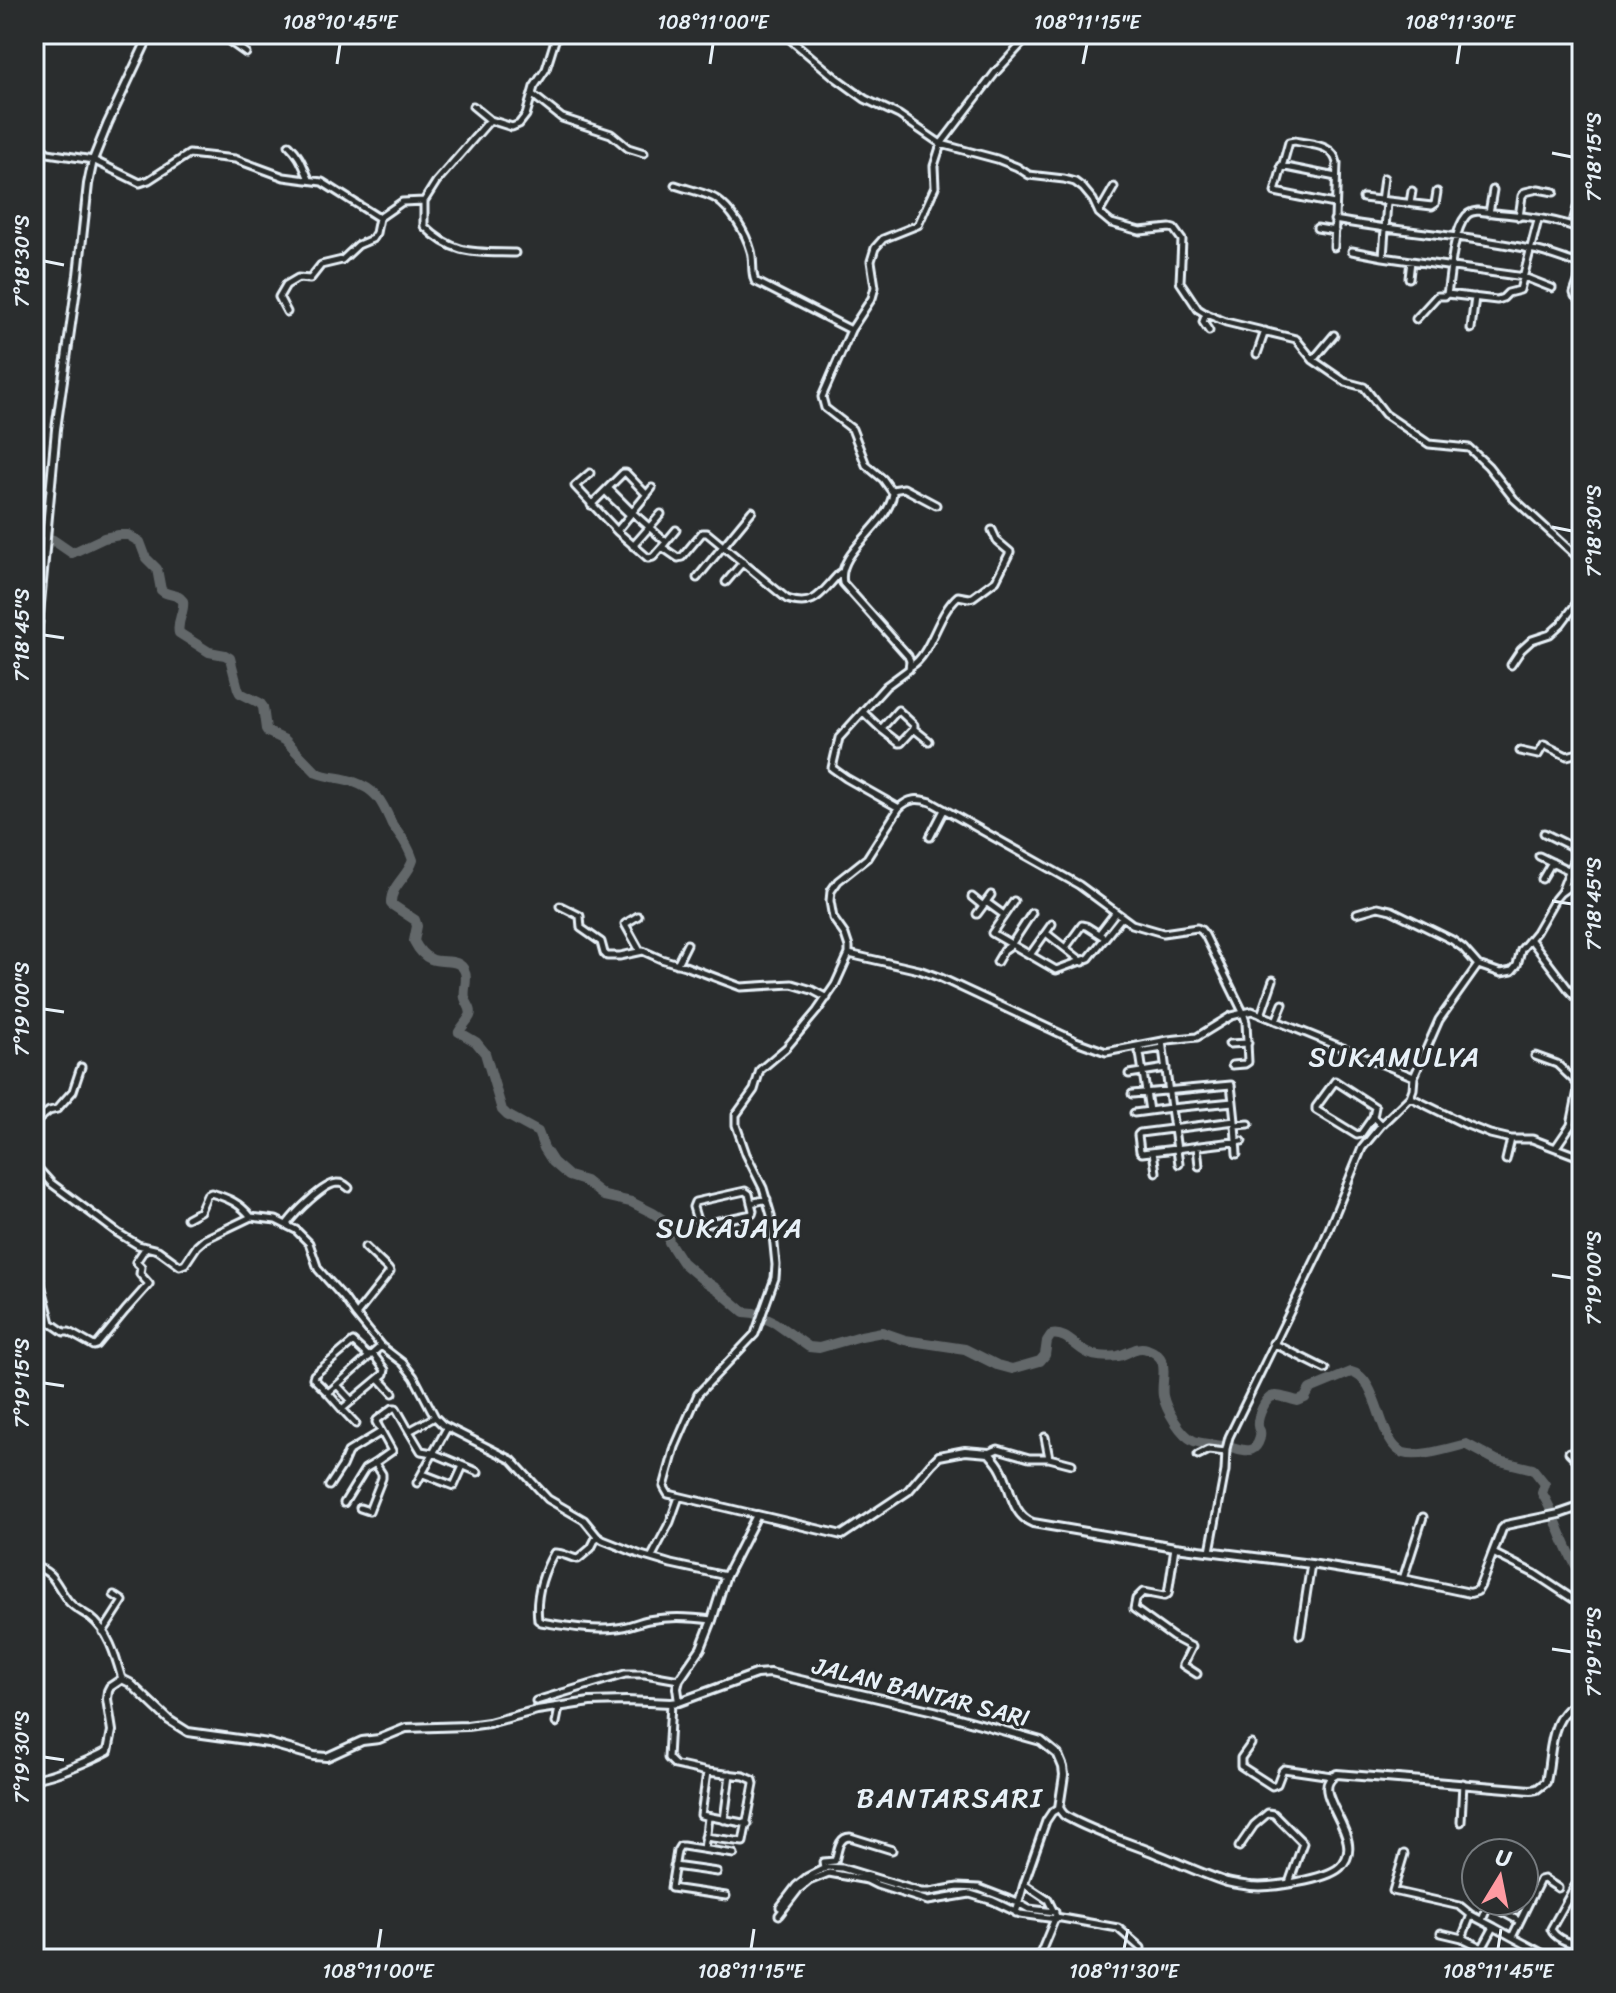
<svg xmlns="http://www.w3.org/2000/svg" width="1616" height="1993" font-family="Sriracha,sans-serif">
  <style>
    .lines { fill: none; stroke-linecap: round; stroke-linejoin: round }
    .river { stroke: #63686b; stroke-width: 10 }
    .minor-casing { stroke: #e8f1f8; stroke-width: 11 }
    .tertiary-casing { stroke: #e8f1f8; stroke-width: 12 }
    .minor { stroke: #2a2d2e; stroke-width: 5 }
    .tertiary { stroke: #2a2d2e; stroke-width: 6 }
    .ticks { fill: none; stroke: #e8f1f8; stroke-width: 3 }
    .labels { text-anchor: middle; stroke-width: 6; stroke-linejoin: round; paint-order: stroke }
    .street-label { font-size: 24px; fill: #e8f1f8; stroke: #2a2d2e }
    .quarter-label { font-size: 28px; letter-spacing: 2px; fill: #e8f1f8; stroke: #2a2d2e }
    .neatline { fill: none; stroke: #e8f1f8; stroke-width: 3 }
    .ticks-label { font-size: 20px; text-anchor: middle; fill: #e8f1f8 }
  </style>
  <rect width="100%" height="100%" fill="#2a2d2e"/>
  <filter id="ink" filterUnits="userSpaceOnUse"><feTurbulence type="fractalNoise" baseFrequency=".0125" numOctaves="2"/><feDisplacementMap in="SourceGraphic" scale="16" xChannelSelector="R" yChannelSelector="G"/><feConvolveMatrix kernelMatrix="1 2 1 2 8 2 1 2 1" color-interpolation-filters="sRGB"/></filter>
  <g filter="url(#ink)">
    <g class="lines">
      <!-- river -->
      <path class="river" d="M34,536l19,4 19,13 32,-15 15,-3h9l12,7 6,16 11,11 4,21c7,7 16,2 22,11 2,11 -7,20 -4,32l30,19 16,3 5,3 8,31 2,4 20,10 3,4 3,22 2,3 17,8 32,33c12,5 25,4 37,9 23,8 28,20 37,40 1,4 5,7 7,10 6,8 12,19 15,28 -5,17 -23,26 -22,44l24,16 2,6 -3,15c3,6 9,15 17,18 11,5 29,-2 34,13 3,9 -2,18 0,26 2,7 8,11 5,18 -3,6 -8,10 -11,16l17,10 9,11 17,57 5,5 31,17 6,16 9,14 16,14 16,5 19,15 27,6 22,11 9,6 5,9 2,14 13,20 20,17 15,10 27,23 10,1 21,10 34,24 10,1 42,-12 21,-4 23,8 60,9 32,16 15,4 28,-8 5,-6 2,-14 4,-6c17,-4 26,16 42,20 9,2 17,2 25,1 10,-2 19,-11 29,-7 26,9 13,29 16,47 3,14 18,39 31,45 12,4 25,4 37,6 10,2 21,8 27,-4 2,-4 3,-7 2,-12 -1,-2 -2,-3 -2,-5 -1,-8 7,-30 17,-30 6,-1 16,4 23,5l7,-3 5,-9 41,-17c29,6 27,73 53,81 15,5 46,-5 62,-9l30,16 37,9 12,15 -3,9c16,26 22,57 40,82"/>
      <!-- minor casing -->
      <g class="minor-casing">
        <path id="minor" d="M219,34l27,19
          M784,34l52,44 29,21 34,16 42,29 56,15 20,8 12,8 35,4 11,3 8,6 10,12 6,13 12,10 29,8 30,-3 4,1 8,11 -2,42 18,27 8,5 20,8 70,17 17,21 32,22 19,5 21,27 44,30 40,4 19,18 26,33 68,62
          M533,95l29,23 49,16 17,14 16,5
          M473,106l17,14
          M34,143l14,10 45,7 47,23 9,-3 40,-26 46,5 49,18 38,5 57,36 -3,15 -4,6 -14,6 -16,15 -21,5 -11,14 -12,-1 -12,7 -7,12 8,15
          M289,145c12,12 13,19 20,34
          M1281,166l55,11
          M675,185c11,4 32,8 41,14 16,11 30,34 35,52 3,10 0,21 4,30l96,49
          M1363,198l69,8 3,-2 2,-12
          M424,201v25c30,30 52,26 91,27
          M1381,201l3,-23
          M1410,203l2,-12
          M1099,213l15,-26
          M1489,213l4,-23
          M1519,217l3,-21 3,-4 13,-3 16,3
          M379,218l23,-16 22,-1 12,-19 54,-62 22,7 7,-3 7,-9 8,-28 12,-18 11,-35
          M1334,220c65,12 131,15 195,29 18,3 36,11 53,16
          M1572,226l5,-18
          M1317,228l18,3
          M1334,247l3,-84c-4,-19 -25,-18 -42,-22l-6,1 -14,50 59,12
          M1352,251l31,6 141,20 28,11
          M1383,257l4,-55
          M1582,270l-8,23 1,3 7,3
          M1409,278l2,-17
          M1447,294c4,-21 5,-61 19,-78 4,-4 6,-4 12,-5 34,5 73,5 104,19
          M1206,314l-3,8 6,9
          M1416,319l21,-23h8l2,-2 50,6 6,-2 5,-5 12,-3 18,-70
          M1471,329l4,-32
          M1257,354l8,-23
          M1313,360l21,-25
          M590,473l-15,13 42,45 31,27 5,-1 9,-10
          M608,488l24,24 34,30 -4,5 16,11 4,-1 20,-24h5l80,66c28,10 34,-7 53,-26
          M892,490l12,-2 32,17
          M605,491l24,23
          M591,505l32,-32h3l21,22
          M617,531l35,-43
          M666,542l10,-12
          M633,546l28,-32
          M697,578l55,-67
          M726,582l17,-20
          M1511,665l10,-15 11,-10 18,-6 11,-10 21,-28
          M911,666c20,-11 26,-52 47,-70l11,2 4,-1 23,-17 14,-28 -13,-11 -5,-11
          M863,712l18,17 18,14h2l13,-14 15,12
          M881,729l17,-19 16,15v4
          M1520,751l18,4 6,-10 23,11 15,-4
          M899,808l-53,-30 -14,-10 7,-30 47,-52 23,-17 1,-8 -2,-5 -65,-73c-7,-32 46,-57 50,-90l-10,-14 -17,-14 -14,-36 -27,-21 -3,-11 29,-67 21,-32 3,-11 -4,-26 4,-13 8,-9 35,-14 17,-38 -1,-21 7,-22 54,-71 33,-36 6,-3
          M1544,833l30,15 3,3 -16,41
          M930,837l14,-27
          M1539,856l31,15
          M1542,879l10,-17
          M972,897l11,9
          M1014,901l-22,32 64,37 33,-12 32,-40
          M986,902l18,13
          M560,906l20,10 1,12 20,14 3,11 3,3h13l23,-5 18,8 24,7 56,21 51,-3 20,6 15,8
          M1357,913l21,-6 13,3 61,30 11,8 15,17
          M977,914l14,-19
          M638,916l-13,8 15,27
          M1046,933l37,29
          M1099,934l16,-21
          M1531,940l38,50 13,14
          M1066,947l16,-22 4,1 19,12
          M849,954l70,16 22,8 135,63 30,11 62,-12 29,-3 34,-21 21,-5 162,66 -1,12 -3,8 -29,28 -19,23 -40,98 -93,191 -3,12 -1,22 -15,80
          M1030,955l22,-31
          M997,962l7,-12 7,-5 21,-32
          M677,964l10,-20
          M1261,1015l12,-35
          M1276,1021l7,-17
          M1229,1044l19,-1
          M1139,1047l10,64 22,-3 -9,-67
          M1139,1052l24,-4
          M1535,1056l22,8 22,21 -8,40 -15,22
          M1129,1074l37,-6
          M1414,1077l25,-57 39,-55 23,8 11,-2 5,-6 4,-15 15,-18 19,-33 5,-6 22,-16
          M1132,1094l99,-9 2,17 -62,6 8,56
          M1410,1097l57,28 23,9 21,5h21l50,19
          M1233,1102l2,19
          M1134,1113l15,-2
          M1373,1117l-12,17 -4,1 -41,-25v-3l19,-26 40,26 -2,10 8,8
          M34,1123l15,-12 8,-2 16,-18 8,-24
          M1235,1125l2,29
          M1242,1141l-100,12 -2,-2 -2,-16 2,-2 95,-12v4l14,-1
          M1197,1146l2,20
          M1153,1152l3,20
          M1506,1160l5,-21
          M34,1164l17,19 67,50 20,12 20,5 22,16 5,-2 12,-18 8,-7 46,-22 25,3 20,10 13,13 9,26 26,29 12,17 25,31 22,17 11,14 21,40 8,8 69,35 36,39 36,21 13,16 6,4 38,15 30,9 55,12
          M745,1191l4,3 4,17 -1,3 -52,11 -2,-1 -5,-17 2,-5z
          M751,1203l16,-4
          M187,1218l13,-7 7,-16 4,-2c17,5 29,10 40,24
          M287,1224c8,-11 36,-40 50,-41 6,0 7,1 12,5
          M34,1225l4,47 13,51 13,9h5l25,14 3,-1 28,-34 24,-27 -9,-10 1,-7 -5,-5 10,-15
          M356,1315l34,-43 -2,-3 -23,-22
          M1273,1343l52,26
          M369,1357l-16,-15 -39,33 -1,3 15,15 53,-47
          M379,1378l14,15
          M337,1385l15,16
          M328,1393l14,16 37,-31 5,-4 1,-4 -12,-16
          M342,1409l14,15
          M409,1431l12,20 12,2 45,19
          M1045,1437l4,21
          M1569,1452l13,13
          M989,1453l9,-4 31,9h20l23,6
          M1198,1455l10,-5 18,2
          M423,1474l31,12 9,-20
          M417,1483l30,-55
          M329,1486l13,-20 6,-14 33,-20
          M344,1503l21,-34 10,-6
          M360,1508l9,3 13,-33v-4l-7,-11 17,-12 -16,-29 1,-2 16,-12h3l13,23 26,-14
          M757,1515l-84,-20 -5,-1 -4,-7 11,-40 23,-53 57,-60 20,-56 1,-13 -5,-50 -8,-27 -17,-34 -10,-29v-10l18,-25 6,-20 26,-22 31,-37 18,-26 14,-31v-7l-4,-12 -12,-17 -3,-17 1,-10 7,-10 29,-23 32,-50c10,-10 19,-10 32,-6l148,83 53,39 31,9 34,-5 4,2 4,5 38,77 3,10 2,40 -3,2 -13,1
          M597,1536l-6,12 -13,11c-8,-1 -16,-7 -24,-6 -12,21 -19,43 -16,67l3,2c25,4 51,9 76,6 11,-1 21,-6 31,-8 21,-4 43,-3 64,0
          M1175,1547l-7,47 -4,2 -21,-4 -7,7 -2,10 39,28 19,10 -9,18 14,9
          M1493,1553l42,21 47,31
          M651,1558l19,-36 9,-25
          M34,1567c20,3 23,21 35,35 6,7 14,10 21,15 19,14 26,41 32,62
          M1403,1579l20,-62
          M103,1632l20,-31 -9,-6
          M1300,1635l11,-71
          M536,1701l89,-27h20l34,6
          M671,1703l-3,55 7,7 32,7 -6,43 47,9
          M556,1723l3,-15
          M1251,1744l-10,14v8l31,20 5,-2 5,-13 2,-2 48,7
          M724,1820l6,-46
          M1461,1822l2,-39
          M705,1837l38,5 11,-58 -1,-4 -9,-4 -37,-4
          M1239,1847l15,-22 14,-12 6,1 29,29 -14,40
          M704,1849l4,-31
          M1404,1854l-11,37 67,15 11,9 23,12
          M674,1866l43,6
          M824,1869l-1,-7 12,-1c3,-9 3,-24 15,-24l42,13
          M1582,1883l-7,3 -24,43c3,8 17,15 25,14l6,-9
          M726,1896l-55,-8 6,-37 3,-5h3l51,8
          M1482,1901l37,20
          M780,1907l16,-21 11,-9
          M1055,1912l-26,-3 -11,-6 -39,-15 -21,-1 -28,5h-9l-79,-24 -15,-1 -20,10 2,4 20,-8 38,7 10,5 51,16 42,-7 23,7 27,13 36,5
          M1016,1913l8,-29
          M779,1915l20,-26 10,-8
          M1471,1915l-9,23 43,21
          M1056,1917l62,11 23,20
          M1482,1920l7,-16
          M1441,1933l21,5
          M1483,1947l11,-20 18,10
          M1038,1959l18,-43 -8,-16 -24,-16 22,-63 6,-9 7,-4
          M1468,1959l1,-4
          M1531,1959l5,-8
          M1553,1959l-41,-22 28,-57 4,-1 14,9"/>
      </g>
      <!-- tertiary casing -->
      <g class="tertiary-casing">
        <path id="tertiary" d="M34,669l22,-240 22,-154 10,-91 5,-24 15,-37 42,-89
          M679,1702l-2,-14 2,-8 22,-32 11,-28 13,-42 32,-63 85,20 66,-44 23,-27 8,-8 26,-5 24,2c4,5 9,10 12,16 10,17 10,46 32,54l142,24 136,17 92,15 67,14 7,-2 3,-5 22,-57 4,-4 53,-11 23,-8
          M34,1778c18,-1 57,-18 74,-27l4,-20 -5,-32 1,-8 2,-4 12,-8 8,4 39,37 19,12 80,11 46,13 13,1 35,-16 17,-2 27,-11 61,-2 22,-3 48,-13 53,-8 36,-1 45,2 8,-1 77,-28 14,-1 164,38 107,30 17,14 5,12 1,8 -5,33c4,6 3,6 8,9 27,15 57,24 85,35 25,10 50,22 75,30 7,2 17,3 24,4 19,2 75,-6 89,-19 31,-29 -37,-77 -3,-93l194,16 6,-1 9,-7c7,-31 1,-67 36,-82"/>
      </g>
      <!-- minor -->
      <use href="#minor" class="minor"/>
      <!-- tertiary -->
      <use href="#tertiary" class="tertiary"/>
    </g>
  </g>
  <!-- ticks -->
  <path class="ticks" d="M337,64l3,-20M710,64l3,-20M1083,64l4,-20M1457,64l3,-20M1552,153l20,4M44,261l20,4M1552,527l20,4M44,635l20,3M1552,901l20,3M44,1009l20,3M1552,1275l20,3M44,1383l20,3M1552,1649l20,3M44,1757l20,3M378,1949l3,-20M751,1949l3,-20M1124,1949l4,-20M1498,1949l3,-20"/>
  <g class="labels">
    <!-- street labels -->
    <g class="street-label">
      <text transform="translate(921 1692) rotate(14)" y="8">JALAN BANTAR SARI</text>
    </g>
    <!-- quarter labels -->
    <g class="quarter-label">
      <text x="1395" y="1066">SUKAMULYA</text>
      <text x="730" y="1237">SUKAJAYA</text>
      <text x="950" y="1807">BANTARSARI</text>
    </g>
  </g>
  <!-- margin -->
  <rect width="1616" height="1993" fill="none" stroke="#2a2d2e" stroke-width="88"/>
  <!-- north arrow -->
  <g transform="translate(1500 1877) rotate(10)"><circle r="38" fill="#2a2d2e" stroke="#767b7f" stroke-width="2"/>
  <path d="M0-6L14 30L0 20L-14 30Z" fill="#ff9aa2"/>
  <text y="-12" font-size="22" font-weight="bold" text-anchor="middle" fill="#e8f1f8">U</text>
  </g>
  <rect x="44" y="44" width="1528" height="1905" class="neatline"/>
  <g class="ticks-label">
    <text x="340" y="29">108°10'45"E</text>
    <text x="713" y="29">108°11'00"E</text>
    <text x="1087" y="29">108°11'15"E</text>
    <text x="1460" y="29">108°11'30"E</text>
    <text transform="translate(1594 157) rotate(-90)" y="7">7°18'15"S</text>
    <text transform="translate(22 261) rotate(-90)" y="7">7°18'30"S</text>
    <text transform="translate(1594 531) rotate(-90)" y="7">7°18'30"S</text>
    <text transform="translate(22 635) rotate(-90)" y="7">7°18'45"S</text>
    <text transform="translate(1594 904) rotate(-90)" y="7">7°18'45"S</text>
    <text transform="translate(22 1009) rotate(-90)" y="7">7°19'00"S</text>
    <text transform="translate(1594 1278) rotate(-90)" y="7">7°19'00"S</text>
    <text transform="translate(22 1383) rotate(-90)" y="7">7°19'15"S</text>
    <text transform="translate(1594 1652) rotate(-90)" y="7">7°19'15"S</text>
    <text transform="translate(22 1757) rotate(-90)" y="7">7°19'30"S</text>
    <text x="378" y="1978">108°11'00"E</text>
    <text x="751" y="1978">108°11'15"E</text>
    <text x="1124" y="1978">108°11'30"E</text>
    <text x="1498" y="1978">108°11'45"E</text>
  </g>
</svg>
